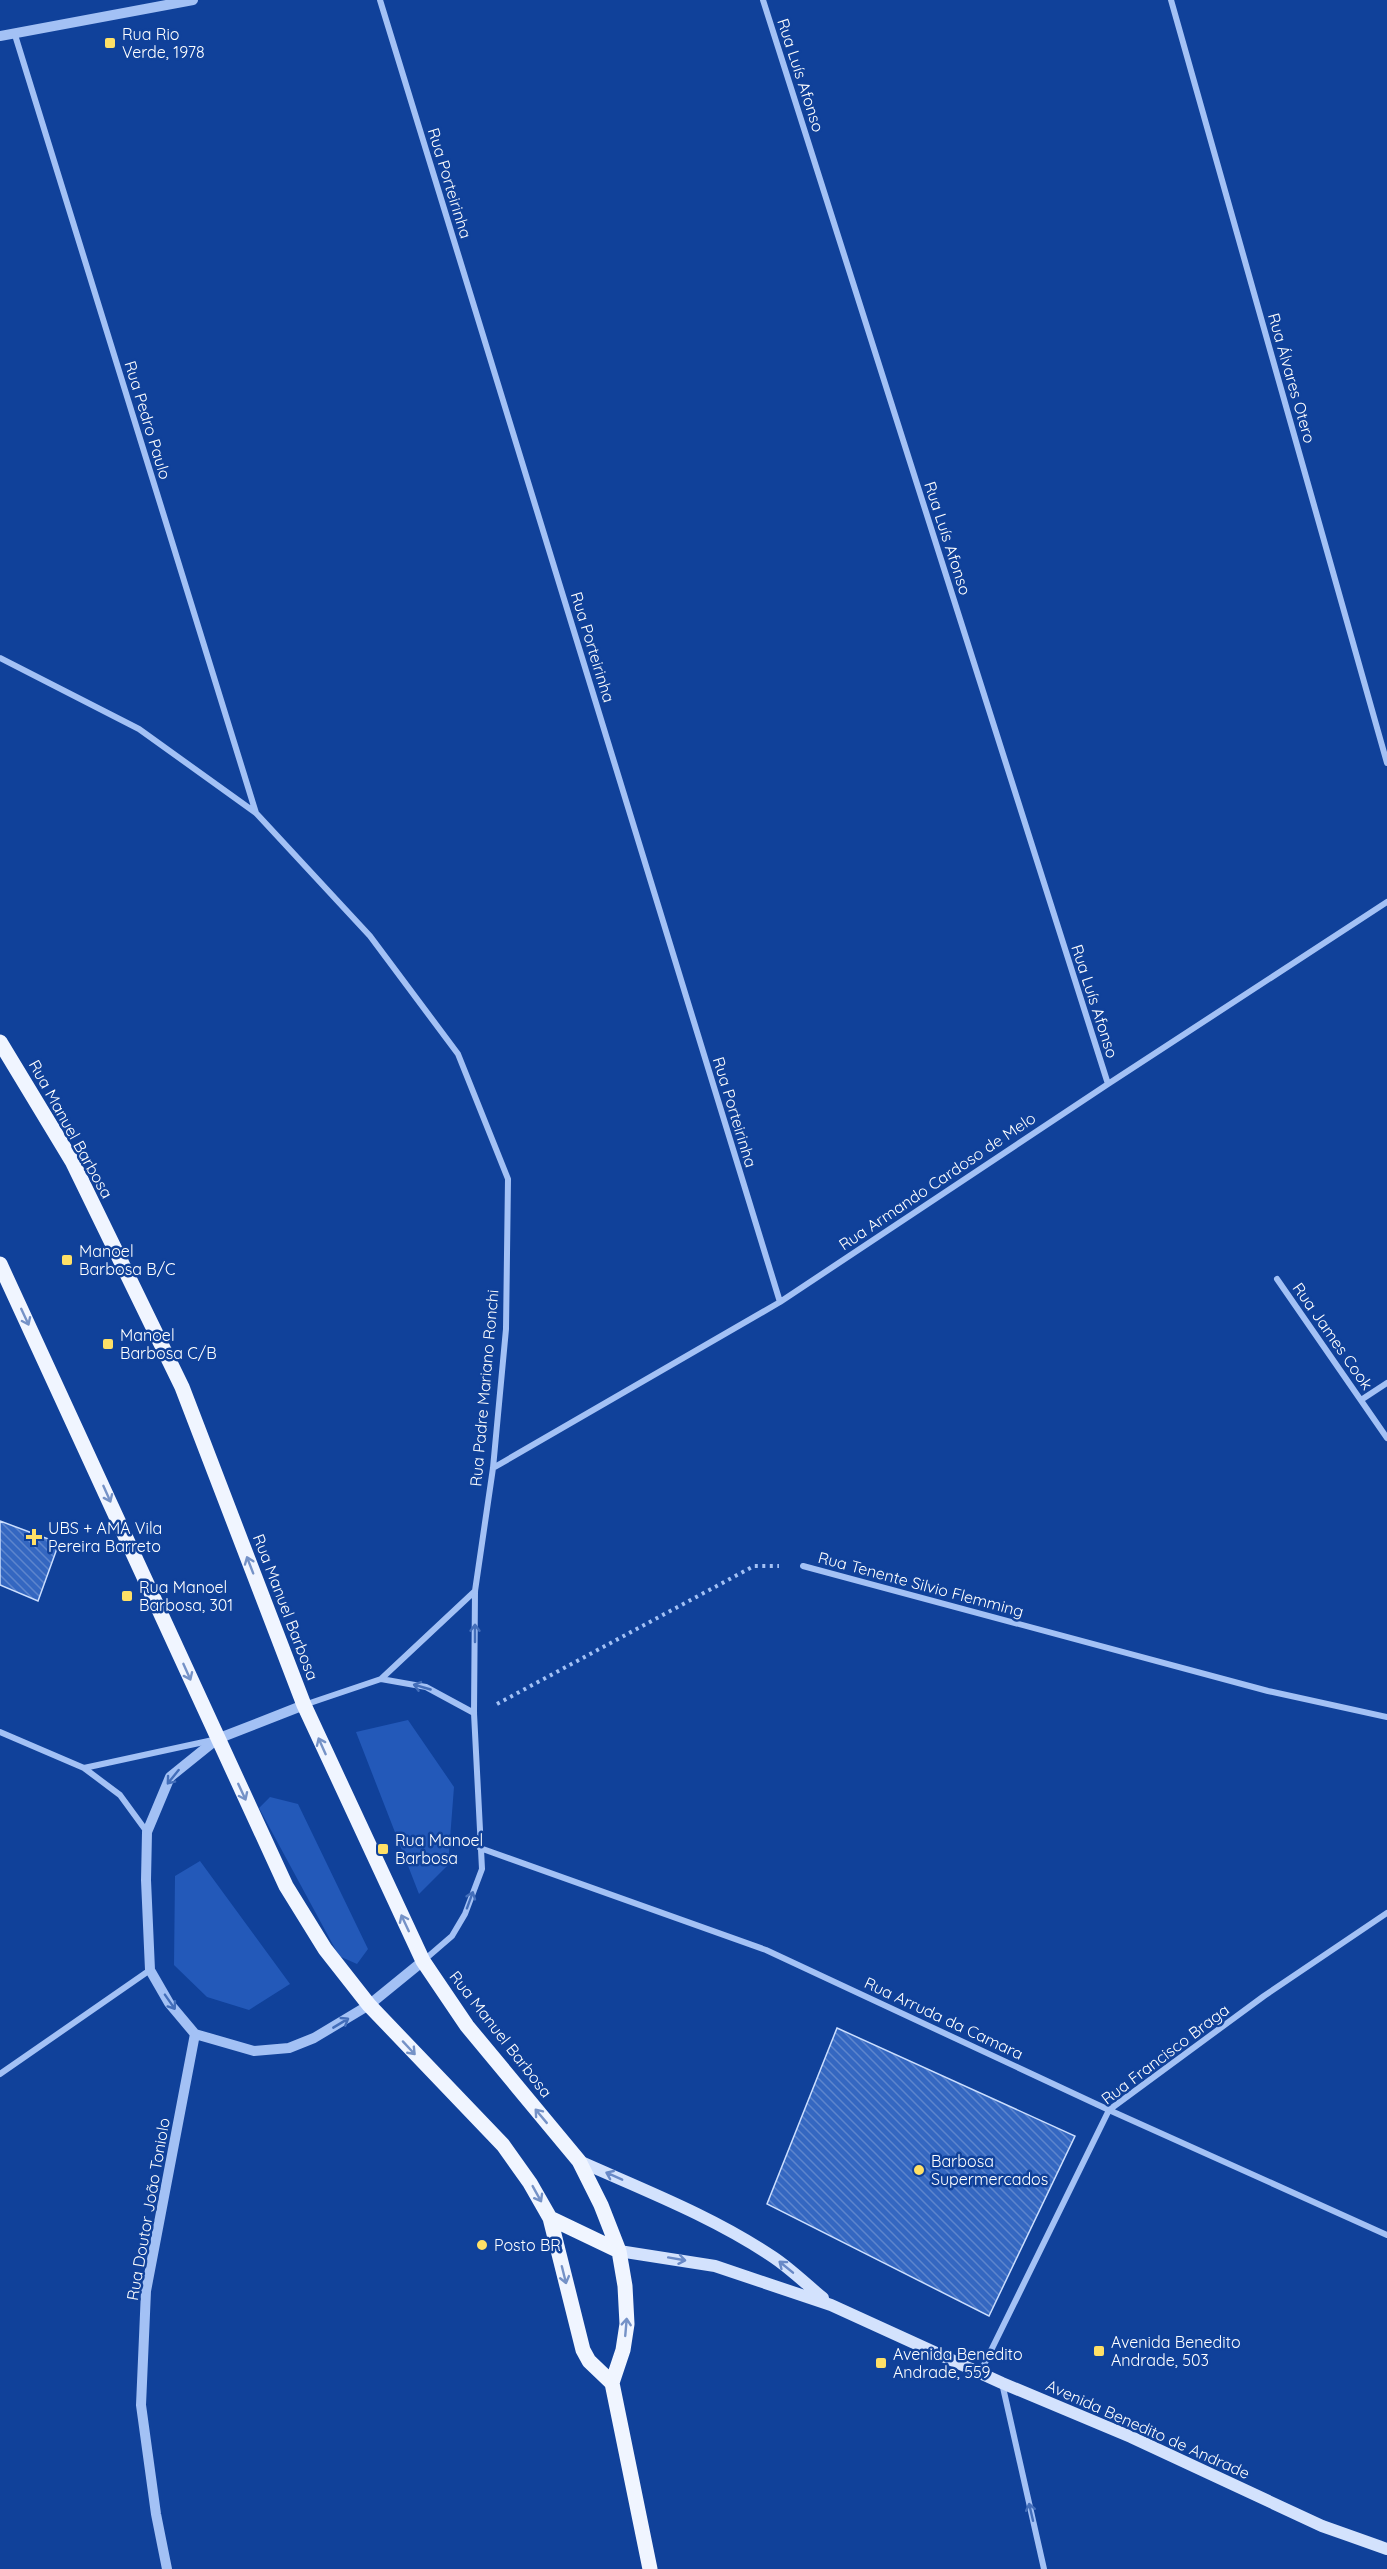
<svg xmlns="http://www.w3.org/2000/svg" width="1387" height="2569" font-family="Quicksand,sans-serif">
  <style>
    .green { fill: #2359b9 }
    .building { fill: url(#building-back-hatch); stroke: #cbdefe; stroke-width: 1.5 }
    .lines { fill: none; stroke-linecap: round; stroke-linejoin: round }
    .path { stroke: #a3c1f5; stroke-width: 4; stroke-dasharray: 3 4.5; stroke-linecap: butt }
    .minor { stroke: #a3c1f5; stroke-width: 6 }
    .tertiary { stroke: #a3c1f5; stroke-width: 10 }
    .secondary { stroke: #d3e2fd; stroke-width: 12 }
    .primary { stroke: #f0f5ff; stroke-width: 15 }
    .oneway { stroke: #7592c7 }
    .oneway2 { stroke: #436eba }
    .oneway3 { stroke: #6889c7 }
    .poi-dot { fill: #ffe066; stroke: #10419a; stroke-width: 2 }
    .labels { text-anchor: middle; stroke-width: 5; stroke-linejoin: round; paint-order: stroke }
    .poi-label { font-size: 16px; fill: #fff; stroke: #10419a; text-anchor: start }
    .street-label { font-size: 16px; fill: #fff; stroke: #10419a }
  </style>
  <defs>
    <pattern id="building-back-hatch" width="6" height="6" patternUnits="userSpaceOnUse" patternTransform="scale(1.5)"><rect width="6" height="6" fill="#3467c1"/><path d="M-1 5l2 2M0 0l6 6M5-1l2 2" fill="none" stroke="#5d85cd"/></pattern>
  </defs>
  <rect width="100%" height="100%" fill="#10419a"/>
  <!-- green -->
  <path class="green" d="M408,1720l46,67 -6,78 -29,29 -63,-162z
    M270,1797l28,7 70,145 -11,15 -18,-8 -80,-148z
    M200,1861l90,123 -41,26 -42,-13 -33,-32 1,-89z"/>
  <!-- building -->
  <path class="building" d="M0,1521l59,22 -21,58 -38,-16z
    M837,2028l238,108 -86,180 -222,-112z"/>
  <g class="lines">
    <!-- path -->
    <path class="path" d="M497,1704l257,-138h25"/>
    <!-- minor -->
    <path class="minor" d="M380,0l400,1302
      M763,0l345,1084
      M1171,0l216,763
      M15,35l241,778
      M0,658l139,71 117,84 114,123 88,118 50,125 -2,150 -13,139 -18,123 -1,122 8,156 -17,45 -13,22 -29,25
      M1277,1279l110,159
      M1361,1400l26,-17
      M493,1468l287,-166 328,-218 279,-182
      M803,1566l465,125 119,26
      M381,1679l94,-88
      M304,1705l77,-26 45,8 48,26
      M0,1732l84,36 36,27 27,37
      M84,1768l129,-28
      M480,1848l286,102 343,160 278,125
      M0,2074l150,-104
      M980,2373l129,-263 155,-114 123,-83
      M1002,2383l42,186"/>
    <!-- tertiary -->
    <path class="tertiary" d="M0,36l193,-36
      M304,1705l-87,34 -47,38 -23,55 -1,48 4,90 19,33 26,31 59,17 35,-3 25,-10 55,-33 54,-44
      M167,2569l-11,-55 -15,-109 5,-114 49,-257"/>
    <!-- secondary -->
    <path class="secondary" d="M579,2161c65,29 135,56 194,96 18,12 34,28 50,41
      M619,2251l96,15 116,39 171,78 129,54 191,89 65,23"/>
    <!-- primary -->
    <path class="primary" d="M0,1042l72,119 110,226 122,318 119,256 44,65 112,135 22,44 18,46 6,35 2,38 -4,26 -11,33 38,186
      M0,1264l286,622 39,63 44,56 134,140 27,38 20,35 33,132 6,11 23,22
      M550,2218l69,33"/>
  </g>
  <!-- one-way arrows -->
  <defs><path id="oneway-shaft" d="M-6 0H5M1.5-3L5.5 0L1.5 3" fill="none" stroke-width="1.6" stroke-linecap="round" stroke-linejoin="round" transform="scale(1.5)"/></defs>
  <g class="oneway">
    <use href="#oneway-shaft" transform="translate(25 1317) rotate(65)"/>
    <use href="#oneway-shaft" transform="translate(107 1494) rotate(66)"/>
    <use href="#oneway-shaft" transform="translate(250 1565) rotate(-111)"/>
    <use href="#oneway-shaft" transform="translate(187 1672) rotate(66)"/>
    <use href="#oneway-shaft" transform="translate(322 1746) rotate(-114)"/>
    <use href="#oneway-shaft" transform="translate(242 1792) rotate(65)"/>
    <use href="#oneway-shaft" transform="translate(405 1923) rotate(-115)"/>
    <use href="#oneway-shaft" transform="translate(409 2048) rotate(47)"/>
    <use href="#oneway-shaft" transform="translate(541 2116) rotate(-130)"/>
    <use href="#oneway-shaft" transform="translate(537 2194) rotate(61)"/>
    <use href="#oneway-shaft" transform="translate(564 2275) rotate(76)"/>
    <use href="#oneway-shaft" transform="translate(626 2327) rotate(-85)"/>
  </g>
  <g class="oneway2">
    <use href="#oneway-shaft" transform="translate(475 1633) rotate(-90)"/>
    <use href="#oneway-shaft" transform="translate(422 1687) rotate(-164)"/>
    <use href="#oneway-shaft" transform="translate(173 1777) rotate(129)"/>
    <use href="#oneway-shaft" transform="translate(470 1900) rotate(-70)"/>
    <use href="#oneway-shaft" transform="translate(170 2002) rotate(55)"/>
    <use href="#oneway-shaft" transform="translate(341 2023) rotate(-31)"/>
    <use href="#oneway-shaft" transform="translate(1031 2512) rotate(-103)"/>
  </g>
  <g class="oneway3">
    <use href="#oneway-shaft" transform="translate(614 2176) rotate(-156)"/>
    <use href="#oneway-shaft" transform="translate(677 2259) rotate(10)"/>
    <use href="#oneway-shaft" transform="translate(786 2267) rotate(-141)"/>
  </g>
  <!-- markers -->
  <g class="poi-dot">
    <rect x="104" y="37" width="12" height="12" rx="3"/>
    <rect x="61" y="1254" width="12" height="12" rx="3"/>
    <rect x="102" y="1338" width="12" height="12" rx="3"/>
    <path d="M31 1528h6v6h6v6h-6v6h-6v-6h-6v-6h6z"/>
    <rect x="121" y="1590" width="12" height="12" rx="3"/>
    <rect x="377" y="1843" width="12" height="12" rx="3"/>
    <circle cx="919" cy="2170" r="6"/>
    <circle cx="482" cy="2245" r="6"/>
    <rect x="1093" y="2345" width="12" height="12" rx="3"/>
    <rect x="875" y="2357" width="12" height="12" rx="3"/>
  </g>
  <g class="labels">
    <!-- poi labels -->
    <g class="poi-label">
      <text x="122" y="40">Rua Rio<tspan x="122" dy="18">Verde, 1978</tspan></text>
      <text x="79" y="1257">Manoel<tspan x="79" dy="18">Barbosa B/C</tspan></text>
      <text x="120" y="1341">Manoel<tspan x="120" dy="18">Barbosa C/B</tspan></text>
      <text x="48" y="1534">UBS + AMA Vila<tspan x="48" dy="18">Pereira Barreto</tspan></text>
      <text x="139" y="1593">Rua Manoel<tspan x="139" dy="18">Barbosa, 301</tspan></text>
      <text x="395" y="1846">Rua Manoel<tspan x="395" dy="18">Barbosa</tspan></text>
      <text x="931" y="2167">Barbosa<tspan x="931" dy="18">Supermercados</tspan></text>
      <text x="494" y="2251">Posto BR</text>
      <text x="1111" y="2348">Avenida Benedito<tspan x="1111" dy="18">Andrade, 503</tspan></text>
      <text x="893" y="2360">Avenida Benedito<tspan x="893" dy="18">Andrade, 559</tspan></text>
    </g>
    <!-- street labels -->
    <g class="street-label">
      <text transform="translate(801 75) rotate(72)" y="6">Rua Luís Afonso</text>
      <text transform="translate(450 183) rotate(73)" y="6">Rua Porteirinha</text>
      <text transform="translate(1292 378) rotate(74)" y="6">Rua Álvares Otero</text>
      <text transform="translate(148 420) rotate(73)" y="6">Rua Pedro Paulo</text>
      <text transform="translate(948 538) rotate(72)" y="6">Rua Luís Afonso</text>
      <text transform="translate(593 647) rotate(73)" y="6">Rua Porteirinha</text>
      <text transform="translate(1095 1001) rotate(72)" y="6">Rua Luís Afonso</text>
      <text transform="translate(735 1112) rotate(73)" y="6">Rua Porteirinha</text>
      <text transform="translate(71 1129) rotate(61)" y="6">Rua Manuel Barbosa</text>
      <text transform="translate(937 1181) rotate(-34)" y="6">Rua Armando Cardoso de Melo</text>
      <text transform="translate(1333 1336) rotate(55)" y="6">Rua James Cook</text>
      <text transform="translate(484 1388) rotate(-85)" y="6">Rua Padre Mariano Ronchi</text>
      <text transform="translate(921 1584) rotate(15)" y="6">Rua Tenente Silvio Flemming</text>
      <text transform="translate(286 1607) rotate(69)" y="6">Rua Manuel Barbosa</text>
      <text transform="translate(944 2018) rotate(25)" y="6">Rua Arruda da Camara</text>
      <text transform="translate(501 2034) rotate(52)" y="6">Rua Manuel Barbosa</text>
      <text transform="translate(1165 2054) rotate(-37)" y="6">Rua Francisco Braga</text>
      <text transform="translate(148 2209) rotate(-80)" y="6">Rua Doutor João Toniolo</text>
      <text transform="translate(1148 2429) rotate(24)" y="6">Avenida Benedito de Andrade</text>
    </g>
  </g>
</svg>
